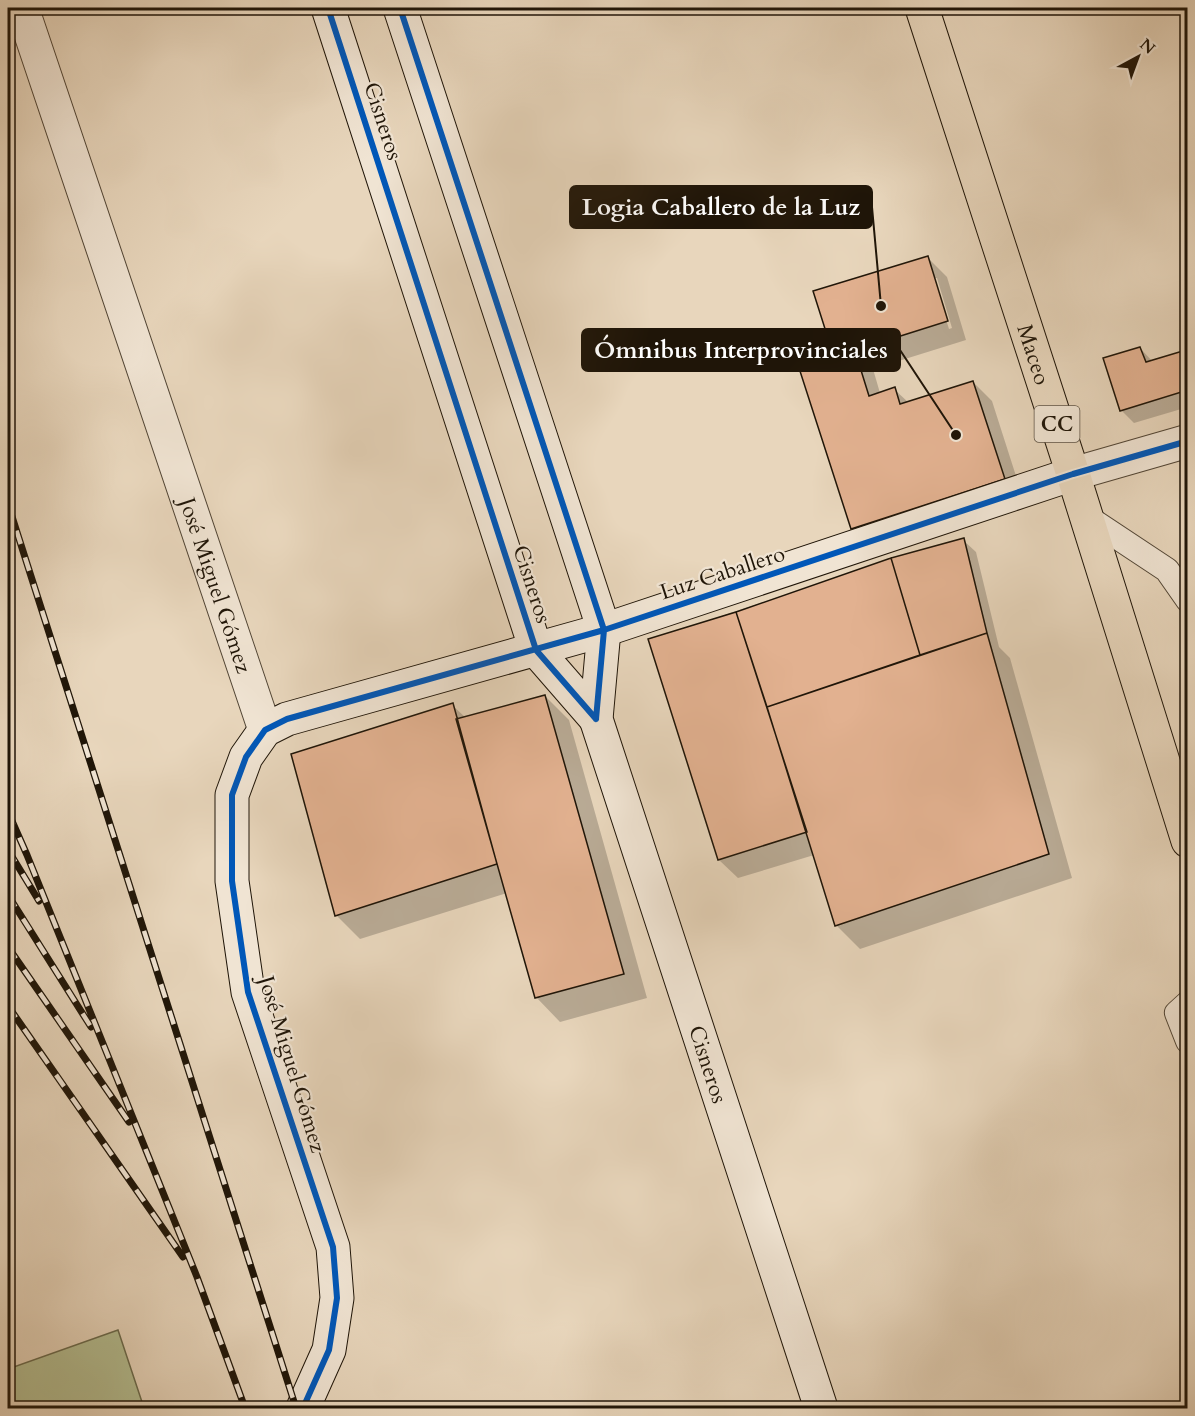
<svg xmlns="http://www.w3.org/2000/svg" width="1195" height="1416" font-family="Cardo,serif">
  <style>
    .green { fill: #b4be92; stroke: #6a6a4d; stroke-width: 1.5 }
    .shadow { fill: #0003; fill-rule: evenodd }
    .building { fill: #e2b190; stroke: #1f1508; stroke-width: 1.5 }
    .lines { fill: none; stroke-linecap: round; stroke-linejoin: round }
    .lane-casing { stroke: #514535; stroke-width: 26 }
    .street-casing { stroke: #514535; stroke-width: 35 }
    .secondary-casing { stroke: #1f1508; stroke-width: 35 }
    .highway-casing { stroke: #1f1508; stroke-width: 35 }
    .lane { stroke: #f0e4d3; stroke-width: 24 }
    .street { stroke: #f0e4d3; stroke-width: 33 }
    .secondary { stroke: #f0e4d3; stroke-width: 33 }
    .highway { stroke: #e8d6bc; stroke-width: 33 }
    .rail-casing { stroke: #1f1508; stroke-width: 7 }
    .rail { stroke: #f0e4d3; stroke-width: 4.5; stroke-dasharray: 14; stroke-linecap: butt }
    .cycleway-casing { stroke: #f0e4d3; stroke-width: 10 }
    .cycleway { stroke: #0057b8; stroke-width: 6 }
    .labels { text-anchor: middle; stroke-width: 4.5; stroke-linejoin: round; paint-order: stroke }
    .shield { fill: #f0e4d3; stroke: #5e5345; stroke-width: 1.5 }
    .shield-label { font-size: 21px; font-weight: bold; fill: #1f1508 }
    .street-label { font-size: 22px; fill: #1f1508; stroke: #f0e4d3 }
    .leader { fill: none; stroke: #1f1508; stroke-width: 2 }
    .callout-dot { fill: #1f1508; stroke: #f0e4d3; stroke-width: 2 }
    .callout { fill: #1f1508; stroke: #1f1508; stroke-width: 2 }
    .callout-label { font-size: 24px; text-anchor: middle; font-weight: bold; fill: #fff }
  </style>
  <rect width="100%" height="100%" fill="#e8d6bc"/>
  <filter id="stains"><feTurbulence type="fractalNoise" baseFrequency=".00333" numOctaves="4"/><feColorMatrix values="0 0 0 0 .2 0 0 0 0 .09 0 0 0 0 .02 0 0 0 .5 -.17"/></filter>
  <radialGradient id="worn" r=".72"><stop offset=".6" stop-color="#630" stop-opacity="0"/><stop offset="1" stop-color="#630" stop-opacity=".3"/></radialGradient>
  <!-- green -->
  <path class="green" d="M118,1330l26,78h-136v-39z"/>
  <!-- shadow -->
  <path class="shadow" d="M928,258l19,19 19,63 -93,29 7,24 14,-4 15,14 64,-21 19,19 31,97 -152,49 -19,-19 -17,-170 -20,-66zM933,278h4l15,50 -3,1z
    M1140,348l13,14 35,-8v53l-54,16 -13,-13z
    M963,540l13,12 23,95 11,11 62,220 -212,71 -24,-24 -22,-70 -76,23 -19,-18 -69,-220 242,-81z
    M545,696l24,24 78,278 -87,24 -24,-25 -29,-104 -147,46 -24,-24 116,-210 14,13z"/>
  <!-- building -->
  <path class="building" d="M928,256l20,65 -114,36 -21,-66z
    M1140,347l6,15 40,-12 2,40 -68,21 -17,-53z
    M855,351l14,45 26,-9 5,17 73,-23 32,98 -154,50 -52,-161z
    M964,538l23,95 -67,22 -29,-97z
    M891,558l29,97 -153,52 -31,-95z
    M736,612l71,220 -89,28 -70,-221z
    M987,633l62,221 -214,72 -68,-219z
    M545,695l79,279 -89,24 -79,-279z
    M453,703l44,161 -162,52 -44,-162z"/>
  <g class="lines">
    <!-- lane casing -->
    <g class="lane-casing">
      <path id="lane" d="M1087,517l80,53 21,30
        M1188,1003l-11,10 11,28"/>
    </g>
    <!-- street casing -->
    <g class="street-casing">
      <g id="street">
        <path id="s1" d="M22,8l243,722"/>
        <path d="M1073,474l115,-33"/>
      </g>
    </g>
    <!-- secondary casing -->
    <g class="secondary-casing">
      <g id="secondary">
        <path d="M328,8l208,642 60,69"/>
        <path id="s2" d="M400,8l204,622 -8,89 225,689"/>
        <path d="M303,1408l26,-58 8,-52 -4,-51 -85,-255 -16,-111v-86l14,-38 19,-27 22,-11 317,-89 469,-156"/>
      </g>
    </g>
    <!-- highway casing -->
    <g class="highway-casing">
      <g id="highway">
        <path id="s3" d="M922,8l151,466 115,367"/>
      </g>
    </g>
    <!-- lane -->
    <use href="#lane" class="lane"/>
    <!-- street -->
    <use href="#street" class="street"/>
    <!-- secondary -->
    <use href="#secondary" class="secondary"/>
    <!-- highway -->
    <use href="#highway" class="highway"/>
    <!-- rail casing -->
    <g class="rail-casing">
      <path id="rail" d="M8,504l288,904
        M8,812l19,43 170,422 48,131
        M8,850l31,51
        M8,895l83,132
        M8,947l121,175
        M8,1006l175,251"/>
    </g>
    <!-- rail -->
    <use href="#rail" class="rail"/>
    <!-- cycleway casing -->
    <g class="cycleway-casing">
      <path id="cycleway" d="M328,8l208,642 60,69
        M400,8l204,622 -8,89
        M303,1408l26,-58 8,-52 -4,-51 -85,-255 -16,-111v-86l14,-38 19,-27 22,-11 317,-89 469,-156 115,-33"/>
    </g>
    <!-- cycleway -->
    <use href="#cycleway" class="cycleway"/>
  </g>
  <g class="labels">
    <!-- shield labels -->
    <rect class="shield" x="1034.5" y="406" width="45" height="36" rx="4.5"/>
    <g class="shield-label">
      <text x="1057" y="431">CC</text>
    </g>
    <!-- street labels -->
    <g class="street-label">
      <text transform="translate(384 121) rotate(72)" y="8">Cisneros</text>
      <text dy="8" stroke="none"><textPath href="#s3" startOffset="364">Maceo</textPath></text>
      <text transform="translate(722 572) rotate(-18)" y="8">Luz Caballero</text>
      <text transform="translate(533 584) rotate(72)" y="8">Cisneros</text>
      <text dy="8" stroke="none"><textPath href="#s1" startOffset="609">José Miguel Gómez</textPath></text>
      <text transform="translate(293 1064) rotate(73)" y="8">José Miguel Gómez</text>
      <text dy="8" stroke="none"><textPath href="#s2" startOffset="1107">Cisneros</textPath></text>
    </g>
  </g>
  <!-- callouts -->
  <path class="leader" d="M881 306L872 207M956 435L900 350"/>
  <g class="callout-dot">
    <circle cx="881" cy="306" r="6"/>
    <circle cx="956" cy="435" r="6"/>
  </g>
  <g class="callout">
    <rect x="570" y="186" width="302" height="42" rx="6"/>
    <rect x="582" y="329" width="318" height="42" rx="6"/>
  </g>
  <g class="callout-label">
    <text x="721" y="215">Logia Caballero de la Luz</text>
    <text x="741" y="358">Ómnibus Interprovinciales</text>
  </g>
  <!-- margin -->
  <rect width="1195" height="1416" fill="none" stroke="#e8d6bc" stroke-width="30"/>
  <rect x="9" y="9" width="1177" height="1398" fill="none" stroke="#1f1508" stroke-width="3"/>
  <rect x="15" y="15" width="1165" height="1386" fill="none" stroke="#1f1508" stroke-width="1.5"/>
  <!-- north arrow -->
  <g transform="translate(1138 57) rotate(41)" stroke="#f0e4d3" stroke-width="4.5" paint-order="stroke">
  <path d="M0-4.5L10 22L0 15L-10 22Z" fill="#1f1508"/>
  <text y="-9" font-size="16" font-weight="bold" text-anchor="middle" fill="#1f1508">N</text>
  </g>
  <rect width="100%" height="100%" filter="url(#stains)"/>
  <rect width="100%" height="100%" fill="url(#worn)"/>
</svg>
